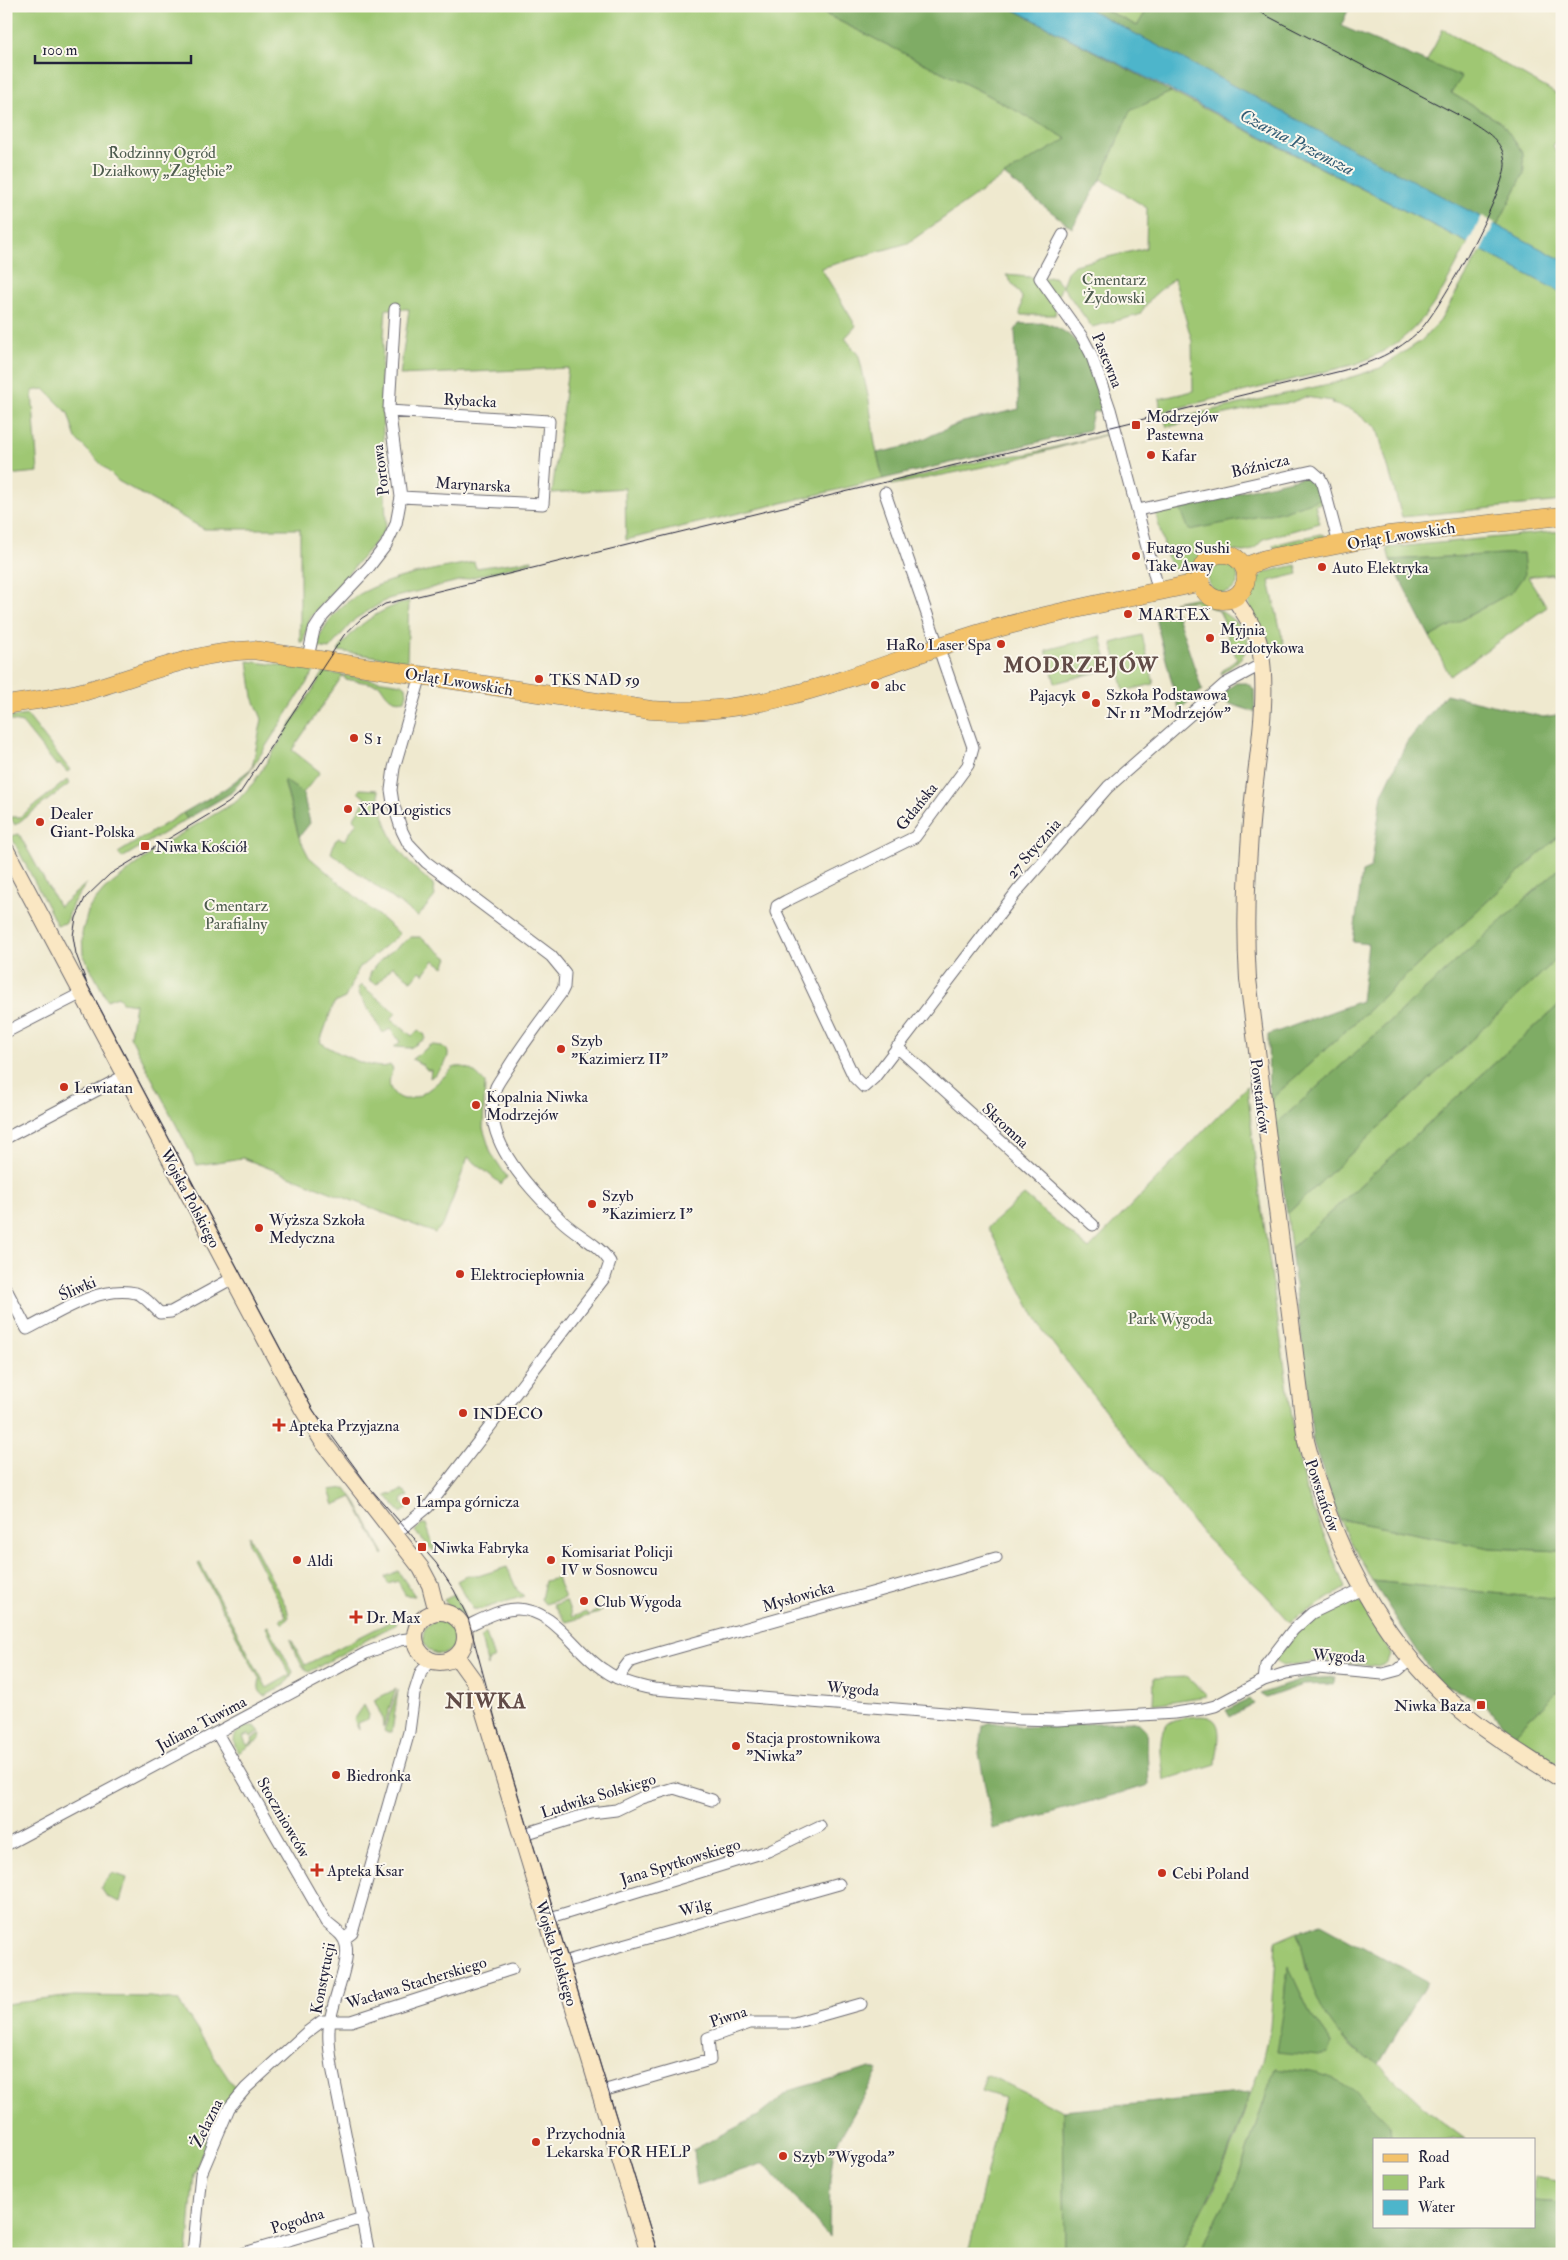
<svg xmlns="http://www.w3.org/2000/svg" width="1568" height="2260" font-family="'IM FELL Double Pica',serif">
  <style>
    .green { fill: #9fc773; stroke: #607457; fill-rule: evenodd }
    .forest { fill: #7fac65; stroke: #506750 }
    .water { fill: #4db5cb; stroke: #386c83 }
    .pier { fill: #efe9cf }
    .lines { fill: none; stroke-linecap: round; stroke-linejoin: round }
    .street-casing { stroke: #6a686f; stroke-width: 13 }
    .secondary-casing { stroke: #6a686f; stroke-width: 18 }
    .primary-casing { stroke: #6a686f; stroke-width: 19 }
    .street { stroke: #fff; stroke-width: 11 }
    .secondary { stroke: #fae7c3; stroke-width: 16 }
    .primary { stroke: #f3c26a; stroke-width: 18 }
    .tram { stroke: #22223b; stroke-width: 1 }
    .poi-dot { fill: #c8321e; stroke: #fbf7ec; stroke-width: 2 }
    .labels { text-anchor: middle; stroke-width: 4; stroke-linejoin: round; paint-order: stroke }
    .park-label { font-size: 16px; fill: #4e5c4f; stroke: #fbf7ec }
    .street-label { font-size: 16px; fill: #22223b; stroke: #fbf7ec }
    .poi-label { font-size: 16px; fill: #22223b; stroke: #fbf7ec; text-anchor: start }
    .water-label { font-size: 18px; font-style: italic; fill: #335d75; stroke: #fbf7ec }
    .district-label { font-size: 21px; font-weight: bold; letter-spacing: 1px; fill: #614b47; stroke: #fbf7ec }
  </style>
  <rect width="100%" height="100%" fill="#fbf7ec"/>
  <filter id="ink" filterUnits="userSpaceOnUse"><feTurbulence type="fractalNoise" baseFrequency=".02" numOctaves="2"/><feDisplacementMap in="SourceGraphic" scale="10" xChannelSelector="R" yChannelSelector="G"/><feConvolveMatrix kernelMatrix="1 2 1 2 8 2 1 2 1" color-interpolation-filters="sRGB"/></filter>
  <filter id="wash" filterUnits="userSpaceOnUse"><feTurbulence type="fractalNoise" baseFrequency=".0096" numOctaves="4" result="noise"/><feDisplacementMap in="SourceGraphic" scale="20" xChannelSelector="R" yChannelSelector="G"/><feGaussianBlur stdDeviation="1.12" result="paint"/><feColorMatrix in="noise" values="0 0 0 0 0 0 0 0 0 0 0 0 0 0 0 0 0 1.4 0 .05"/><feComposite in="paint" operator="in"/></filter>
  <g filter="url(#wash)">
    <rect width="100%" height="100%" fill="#efe9cf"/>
    <!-- green -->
    <path class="green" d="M6,6h803l179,89 80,44 -63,36 -97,68 -87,25 35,58 -11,12 14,18 10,44 6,44 8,35 -257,61 -1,-52 -73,5 16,-125 -168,7 9,-66h-23l-5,67 5,147 -3,10 -73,85 -7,24h-3v-113h-96l-86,-48 -42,-42 -8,-26 -24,-24 -12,2 6,81 -32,3z
      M1098,6h35l12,7 -8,13z
      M1443,29l119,68v35l-9,14 9,15v99l-65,-34 27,-53 -22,-50 -51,-30 10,-16 -35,-14z
      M1171,92l297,151c-30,57 -48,97 -112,121l-195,48 -2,-13 34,-8 -1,-50 -18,-63 -22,19 -13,18 -47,12 -30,-41 -5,12 -2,17h-35l2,-18 -16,-22 34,3 14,-1 8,9 5,-14 7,-7 72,-17 1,-40 -46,-29 29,-69z
      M1481,250l81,43v208l-160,16 -25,-89 -25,-18 -20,-6 1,-3 -28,-4 -15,6 -23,2 -100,22 -2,-6 168,-38 47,-15 41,-27 19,-20z
      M1108,434l-105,29 -111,22 -1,-2 106,-26 31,-3z
      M1313,479l11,23 -9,3 5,18 -57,16c-18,26 -31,3 -52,13 -11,5 -15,17 -26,24l-3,-8 -8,2 -6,-10 -13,-49z
      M1562,531v49l-11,-6 -23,3 19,30 -97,69 -20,-39 82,-45 11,-39 -133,7 -3,-12z
      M1320,534l4,1 2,3 -2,3 -50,7 -1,-3 4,-1z
      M532,560v2l-144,37 -33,20 -26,30 -12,-2c16,-65 102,-74 157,-85l2,6z
      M1208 578a15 15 0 1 1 30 0a15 15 0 1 1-30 0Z
      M1296,565l2,9 -29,7 16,68 -19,3c-9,-25 -25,-48 -13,-74l8,-2 4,-4z
      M1194,598c15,5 57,27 54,47 -3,13 -17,22 -27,29l1,-3 15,-12 -14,-35 1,-3 -5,-10 -17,-7 -3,2 -5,-5 -20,1z
      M409,601l-2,60 -69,-10c17,-26 42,-42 71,-50z
      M1142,635l12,49 -30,7 -12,-48z
      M1101,636l8,33 -54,14 -9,-33z
      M248,661l67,9 -63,98 10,-49 -9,-22z
      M324,672l78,12 4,3 1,6 -2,7c-14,3 -18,-4 -25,-15l-35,-6 -2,-4 -51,75 28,22 -17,21 -19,-12 15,56 10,20 91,77 -41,34 -14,30 -11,5 -14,39c13,9 55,31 70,23l3,4c-3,7 -6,15 -1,22 16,24 48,-11 61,-23 13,-5 24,6 32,15l-2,45 8,25 16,24 -6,7 -33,-27 -24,66 -9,10 -192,-75 -46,7 -67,-129 5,-32 -13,-2 -4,-6 -11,4 -24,-46 -1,-21 7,-25 15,-18 58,-45 75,-44 17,-19z
      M27,715l43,55 -3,2 -6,-7h-5l-34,-42 -16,-3v-2z
      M67,780l2,4 -54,41 -5,-8h10z
      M360,789l18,1c7,43 20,67 55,94l2,12 -17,21 -87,-64 4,-12 4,-3 6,2 12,-18 -4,-3 13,-20 -8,-7z
      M183,813l4,6 -65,39 -4,-5z
      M1562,833v33l-288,260 -5,-25z
      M19,834l40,73 28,-24 -14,20 -7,20 -9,2 -46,-89z
      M411,937h9l28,21 -4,9 -10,-7 -10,14 -4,-3 -8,10 -19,-15 -16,18 -7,-3c-5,-15 30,-35 41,-44z
      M1562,954v48l-271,246 -4,-34z
      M361,985l35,28 -5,6 21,17 6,-6 7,5v4l-15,9 -16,-1 6,-5 -10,-13 -7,4 -24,-39 -1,-6z
      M431,1045c31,0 13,24 -1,33l1,-8h-4l-4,-5 -11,-6z
      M1247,1086l9,82 41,284 9,38 39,98 -55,34 -26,-29 -61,-58 -161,-205 -54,-103 36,-32 65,54z
      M346,1488l8,11 30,55 -1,1 -31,-58 -18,8 -5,-15z
      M403,1490l5,6 -5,2 -1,5 7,4 -8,6 -15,-17z
      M1339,1519l151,29 72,3v49l-190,-19z
      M422,1524h4l10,30 -21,-23z
      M249,1536l38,72 2,9 -6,7 -3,-4 6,-4 -37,-72z
      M200,1563l67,125 23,-13 -24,-48 2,-1 25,46 -8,13 -20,11c-7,-4 -7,-9 -5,-16l-62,-116z
      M507,1567l10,23 7,6 -42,13h-9l-16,-28 11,-6 10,1z
      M398,1571l17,25 -10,-1 -7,-14 -10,3 -3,-7z
      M557,1578l8,20 -20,6 -4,-5 4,-18z
      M454,1595l10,20 -11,-4 -9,-11z
      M566,1601l6,16 14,-5 2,3 17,-8 -6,6 -33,9 -13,-17z
      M1350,1601l11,2 3,3 27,49 -3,8 -7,3 -60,-5 -38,5 -7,-5v-4l30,-34 10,-7z
      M395,1619l2,4 -88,49 -7,-6 -11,-23v-4l14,26z
      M423 1637a17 17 0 1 1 34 0a17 17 0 1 1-34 0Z
      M486,1633l8,26 -5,1 -1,7 -7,-29z
      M461,1677l7,11 19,61 -3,1z
      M1187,1677l20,19 -54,8 1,-26z
      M396,1689l-12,36 -1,2 -1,-10 -8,-17z
      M398,1690l-6,42h-7l-1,-2z
      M1562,1692v62l-7,10 -43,-28 44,-43z
      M364,1705l5,10 -1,4 -10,4 1,7 -5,-10z
      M1200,1716c28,0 17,28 16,48l-52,16c-1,-15 -9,-48 5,-57 9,-6 21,-6 31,-7z
      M247,1726h8l5,6 -9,5 -2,-3 -6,3 4,8 6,-3 -1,-3 9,-5 -1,5 -22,14c-7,-13 -5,-21 9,-27z
      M113,1873l14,5 -7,24 -13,-5 -6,-9 3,-6z
      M1299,1932l7,36 37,71 12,11 24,14 50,48 36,27h-74l-1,-13 -115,-58 -38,113 -39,73h-19l34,-63 22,-52 27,-78 8,-34 6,-85zM1288,1967l21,44 23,32 -47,-41z
      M74,1996l76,1 28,4 58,88 -26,44 -16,41 -7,80h-181v-250z
      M986,2074l77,37 2,143h-97l36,-156 -23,-7z
      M1534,2177l28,5v21l-28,-2z"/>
    <!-- forest -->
    <path class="forest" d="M809,6h198l164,86 -41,19 -29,68 -29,49 -68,-53 63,-36 -79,-44z
      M1083,6h15l39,20 8,-13 -12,-7h217l-9,20 121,51 -11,16 51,30 21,30 1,20 -27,53z
      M1045,323c43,13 48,48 59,87l-11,2 -4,18 -206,49 -6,-26 27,-6 59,-25 56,-13 -4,-78 4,-7z
      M1304,477l13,7 6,14 -42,14 -92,18 -10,-24z
      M1523,553l2,21 -13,18 -82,45 -40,-77z
      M1176,612l26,78 -23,20 -24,-93z
      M1236,683h11l7,6 1,23 -28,-9 -9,-7z
      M1446,694l97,23 19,-3v119l-293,268 -1,-66 93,-34 7,-57 -15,-2 9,-70 9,-4 11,-74 25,-52z
      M252,768l-21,25 -44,26 -4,-6 43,-25z
      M284,780l19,13 7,30 -11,14z
      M1562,866v88l-275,260 -13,-88z
      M1562,1002v549l-72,-3 -151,-29 -26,-77 -22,-194z
      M1372,1581l190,19v92l-6,1 -44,43 -19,-24 -25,-18 -29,-10z
      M1336,1677l-3,7 -30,1 -37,13 -6,-4 44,-15z
      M1250,1699l4,5 -24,13 -4,-7z
      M1129,1721l10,2 7,7 3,55 -156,44 -14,-76 4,-27 7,-4 35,5z
      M1321,1924l106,58 -48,82c-54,-26 -70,-76 -80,-132z
      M1288,1966l21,45 23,32 -3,9 -10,4 -42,-4 8,-50z
      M871,2068l7,3 -44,77 -4,30 -1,59 -65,-74 -67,22 -4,-35 65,-34 33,-26z
      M1275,2068c15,2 32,2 47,7 29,8 48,30 68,51l1,13h-17v87h160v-25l28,2v51h-364l39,-73z
      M1250,2093c-19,59 -41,107 -71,161h-114l-2,-143z"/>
    <!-- water -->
    <path class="water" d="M1007,6h76l479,254v33l-100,-53z"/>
    <!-- pier -->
    <path class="pier" d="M1482,216l13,7 -15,29 -13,-7z"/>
  </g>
  <g filter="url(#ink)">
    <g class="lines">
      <!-- street casing -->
      <g class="street-casing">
        <path id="street" d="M1063,235l-23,43 42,59 9,17 19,55 49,183
          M389,411l160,10 -6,83 -142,-7
          M885,493l88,254 -5,18 -53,72 -129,64 -9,5 -1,6 78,165 10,10 10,-9 144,-188 90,-103 117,-103 37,-20
          M1138,510l174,-39 8,7 3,6 16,60
          M308,657l6,-27 9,-14 46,-49 17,-22 10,-21 5,-27 -12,-89 6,-99
          M6,1032l76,-39
          M897,1047l196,178
          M6,1138l120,-63
          M6,1289l21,40c32,-16 71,-44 109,-36 8,2 17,14 24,20l11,-1 62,-34
          M395,1534l33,-27 177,-230 5,-15c-11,-18 -34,-27 -49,-42 -32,-33 -83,-82 -65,-133 3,-6 8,-13 12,-19 16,-26 35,-50 53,-75l3,-6 1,-14 -14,-17 -125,-94 -18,-19 -6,-12 -9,-28 -2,-13 3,-22 27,-93
          M463,1628c16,-7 36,-19 54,-19 38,0 58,43 87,61 15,11 32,16 50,19l364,30 39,1 118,-7 28,-4 12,-3 49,-26 22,-7 32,-5 65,6 15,-4 12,-10
          M617,1678l12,-16 15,-5 352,-99
          M1264,1680l2,-15 27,-35 19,-17 50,-24
          M217,1733l109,189c7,7 18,12 20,23 4,17 -13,56 -16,76 -3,15 0,31 2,46l37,187
          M521,1835l70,-22 25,-3 25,-12 33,-10 38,12
          M6,1845l360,-192 34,-13 15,-2
          M547,1919l221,-68 52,-25
          M344,1939l8,-6 57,-201 5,-38 7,-22 10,-11
          M560,1963l279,-79
          M599,2092l111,-32 -2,-22 42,-15h44l67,-19
          M193,2254l8,-80 28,-66 17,-20 60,-55 16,-12h29l161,-52
          M241,2254l122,-36"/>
      </g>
      <!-- secondary casing -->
      <g class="secondary-casing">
        <path id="secondary" d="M1234,597c9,16 23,32 26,51 9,49 -2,103 -7,152 -6,61 -9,118 -5,179l58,462c27,108 78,209 167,279 28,22 59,40 89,60
          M6,850l296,558 21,34 98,126 9,17 7,27
          M415 1637a25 25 0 1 1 50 0a25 25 0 1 1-50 0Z
          M456,1656l18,25 4,12 171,561"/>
      </g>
      <!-- primary casing -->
      <g class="primary-casing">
        <path id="primary" d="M1200 577a23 23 0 1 1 46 0a23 23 0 1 1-46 0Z
          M1244,567l21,-8 123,-24 174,-19
          M6,705c27,-5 54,-7 80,-14 56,-16 108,-39 167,-41l398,60c120,10 229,-48 340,-80 69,-20 140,-32 210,-48"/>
      </g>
      <!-- street -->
      <use href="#street" class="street"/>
      <!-- secondary -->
      <use href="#secondary" class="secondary"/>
      <!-- primary -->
      <use href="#primary" class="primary"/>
      <!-- tram -->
      <path class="tram" d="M83,976l230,434 57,78 66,75 18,27 14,28 28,104 162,532
        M86,981l-10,-27 -3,-18 3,-18 9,-20 25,-24 118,-71 12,-10 104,-158 18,-17 23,-14 956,-233c30,-8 57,-19 79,-41 20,-20 88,-143 85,-168 -2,-21 -18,-30 -35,-41l-222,-115"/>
    </g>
  </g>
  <!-- markers -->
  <g class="poi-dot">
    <rect x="1131" y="420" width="10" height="10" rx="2.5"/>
    <circle cx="1151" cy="455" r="5"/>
    <circle cx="1136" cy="556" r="5"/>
    <circle cx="1322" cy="567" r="5"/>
    <circle cx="1128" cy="614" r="5"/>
    <circle cx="1210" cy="638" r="5"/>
    <circle cx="1001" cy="644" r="5"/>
    <circle cx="539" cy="679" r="5"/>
    <circle cx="875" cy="685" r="5"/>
    <circle cx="1086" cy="695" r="5"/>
    <circle cx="1096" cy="703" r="5"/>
    <circle cx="354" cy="738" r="5"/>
    <circle cx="348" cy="809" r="5"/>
    <circle cx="40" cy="822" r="5"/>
    <rect x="140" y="841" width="10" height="10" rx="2.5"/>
    <circle cx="561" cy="1049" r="5"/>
    <circle cx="64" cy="1087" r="5"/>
    <circle cx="476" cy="1105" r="5"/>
    <circle cx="592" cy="1204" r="5"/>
    <circle cx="259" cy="1228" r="5"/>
    <circle cx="460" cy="1274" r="5"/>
    <circle cx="463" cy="1413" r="5"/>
    <path d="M276.5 1417.5h5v5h5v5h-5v5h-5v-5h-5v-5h5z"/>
    <circle cx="406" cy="1501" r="5"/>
    <rect x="417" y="1542" width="10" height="10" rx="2.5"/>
    <circle cx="297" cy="1560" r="5"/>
    <circle cx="551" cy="1560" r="5"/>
    <circle cx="584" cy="1601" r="5"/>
    <path d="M353.5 1609.5h5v5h5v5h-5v5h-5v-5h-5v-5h5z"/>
    <rect x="1476" y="1700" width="10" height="10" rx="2.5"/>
    <circle cx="736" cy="1746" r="5"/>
    <circle cx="336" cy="1775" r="5"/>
    <path d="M314.5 1862.5h5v5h5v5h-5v5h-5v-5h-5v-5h5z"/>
    <circle cx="1162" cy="1873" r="5"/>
    <circle cx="536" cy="2142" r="5"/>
    <circle cx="783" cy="2156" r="5"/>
  </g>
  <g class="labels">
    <!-- park labels -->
    <g class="park-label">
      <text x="162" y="158">Rodzinny Ogród<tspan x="162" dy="18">Działkowy „Zagłębie”</tspan></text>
      <text x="1114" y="285">Cmentarz<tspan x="1114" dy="18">Żydowski</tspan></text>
      <text x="236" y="911">Cmentarz<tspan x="236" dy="18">Parafialny</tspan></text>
      <text x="1170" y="1324">Park Wygoda</text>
    </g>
    <!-- street labels -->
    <g class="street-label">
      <text transform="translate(1108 360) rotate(68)" y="6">Pastewna</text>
      <text transform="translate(470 400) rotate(3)" y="6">Rybacka</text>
      <text transform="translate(1260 465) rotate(-13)" y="6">Bóźnicza</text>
      <text transform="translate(380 470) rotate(-97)" y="6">Portowa</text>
      <text transform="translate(473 484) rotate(3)" y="6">Marynarska</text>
      <text transform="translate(1401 535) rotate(-9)" y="6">Orląt Lwowskich</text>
      <text transform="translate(459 681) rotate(9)" y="6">Orląt Lwowskich</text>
      <text transform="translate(916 806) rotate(-51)" y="6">Gdańska</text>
      <text transform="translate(1033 848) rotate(-49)" y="6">27 Stycznia</text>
      <text transform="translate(1261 1096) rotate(83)" y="6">Powstańców</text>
      <text transform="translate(1006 1125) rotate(43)" y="6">Skromna</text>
      <text transform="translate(191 1198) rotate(62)" y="6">Wojska Polskiego</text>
      <text transform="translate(77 1288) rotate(-23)" y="6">Śliwki</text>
      <text transform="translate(1323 1495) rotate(71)" y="6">Powstańców</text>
      <text transform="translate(798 1596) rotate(-16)" y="6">Mysłowicka</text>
      <text transform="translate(1339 1655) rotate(2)" y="6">Wygoda</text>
      <text transform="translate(853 1688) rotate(4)" y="6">Wygoda</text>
      <text transform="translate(201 1723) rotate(-28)" y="6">Juliana Tuwima</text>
      <text transform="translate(598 1795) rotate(-17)" y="6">Ludwika Solskiego</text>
      <text transform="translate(284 1817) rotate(60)" y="6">Stoczniowców</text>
      <text transform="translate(680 1861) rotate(-17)" y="6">Jana Spytkowskiego</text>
      <text transform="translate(695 1907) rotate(-15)" y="6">Wilg</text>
      <text transform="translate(557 1953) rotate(73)" y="6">Wojska Polskiego</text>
      <text transform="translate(322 1978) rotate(-79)" y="6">Konstytucji</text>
      <text transform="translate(416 1982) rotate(-17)" y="6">Wacława Stacherskiego</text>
      <text transform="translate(728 2016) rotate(-18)" y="6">Piwna</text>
      <text transform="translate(206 2123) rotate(-64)" y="6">Żelazna</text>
      <text transform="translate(297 2220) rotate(-17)" y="6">Pogodna</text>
    </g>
    <!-- poi labels -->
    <g class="poi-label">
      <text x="1146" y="422">Modrzejów<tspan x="1146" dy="18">Pastewna</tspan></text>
      <text x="1161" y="461">Kafar</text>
      <text x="1146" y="553">Futago Sushi<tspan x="1146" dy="18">Take Away</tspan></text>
      <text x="1332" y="573">Auto Elektryka</text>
      <text x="1138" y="620">MARTEX</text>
      <text x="1220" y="635">Myjnia<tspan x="1220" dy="18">Bezdotykowa</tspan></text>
      <text x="991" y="650" text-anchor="end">HaRo Laser Spa</text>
      <text x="549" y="685">TKS NAD 59</text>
      <text x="885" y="691">abc</text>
      <text x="1106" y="700">Szkoła Podstawowa<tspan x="1106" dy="18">Nr 11 "Modrzejów"</tspan></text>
      <text x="1076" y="701" text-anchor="end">Pajacyk</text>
      <text x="364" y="744">S 1</text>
      <text x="358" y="815">XPOLogistics</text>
      <text x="50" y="819">Dealer<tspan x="50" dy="18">Giant-Polska</tspan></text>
      <text x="155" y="852">Niwka Kościół</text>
      <text x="571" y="1046">Szyb<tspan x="571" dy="18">"Kazimierz II"</tspan></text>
      <text x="74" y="1093">Lewiatan</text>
      <text x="486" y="1102">Kopalnia Niwka<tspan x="486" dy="18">Modrzejów</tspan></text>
      <text x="602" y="1201">Szyb<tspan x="602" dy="18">"Kazimierz I"</tspan></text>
      <text x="269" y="1225">Wyższa Szkoła<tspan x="269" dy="18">Medyczna</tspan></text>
      <text x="470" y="1280">Elektrociepłownia</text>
      <text x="473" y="1419">INDECO</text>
      <text x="289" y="1431">Apteka Przyjazna</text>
      <text x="416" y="1507">Lampa górnicza</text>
      <text x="432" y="1553">Niwka Fabryka</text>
      <text x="561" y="1557">Komisariat Policji<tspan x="561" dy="18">IV w Sosnowcu</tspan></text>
      <text x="307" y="1566">Aldi</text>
      <text x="594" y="1607">Club Wygoda</text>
      <text x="366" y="1623">Dr. Max</text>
      <text x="1471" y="1711" text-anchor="end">Niwka Baza</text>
      <text x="746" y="1743">Stacja prostownikowa<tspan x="746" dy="18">"Niwka"</tspan></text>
      <text x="346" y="1781">Biedronka</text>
      <text x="327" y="1876">Apteka Ksar</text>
      <text x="1172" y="1879">Cebi Poland</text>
      <text x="546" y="2139">Przychodnia<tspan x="546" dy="18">Lekarska FOR HELP</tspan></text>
      <text x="793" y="2162">Szyb "Wygoda"</text>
    </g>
    <!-- water labels -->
    <g class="water-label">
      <text transform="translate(1297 142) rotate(27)" y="6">Czarna Przemsza</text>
    </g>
    <!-- district labels -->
    <g class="district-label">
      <text x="1081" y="672">MODRZEJÓW</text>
      <text x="486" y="1708">NIWKA</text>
    </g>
  </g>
  <!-- margin -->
  <rect width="1568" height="2260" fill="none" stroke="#fbf7ec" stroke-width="25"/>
  <!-- legend -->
  <rect x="1373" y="2138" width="162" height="90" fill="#fbf7ec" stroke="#a4a2a5"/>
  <rect x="1383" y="2154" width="25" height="8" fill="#f3c26a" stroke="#a4a2a5"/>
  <text x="1418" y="2162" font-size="15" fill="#22223b">Road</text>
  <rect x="1383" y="2175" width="25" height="15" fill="#9fc773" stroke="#a4a2a5"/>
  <text x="1418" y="2188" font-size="15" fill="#22223b">Park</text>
  <rect x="1383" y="2200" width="25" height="15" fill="#4db5cb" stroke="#a4a2a5"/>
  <text x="1418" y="2212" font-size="15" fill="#22223b">Water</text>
  <!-- scale -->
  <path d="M35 55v8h156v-8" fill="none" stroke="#22223b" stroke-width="2.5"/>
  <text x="42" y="55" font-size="15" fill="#22223b" stroke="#fbf7ec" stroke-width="4" paint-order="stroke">100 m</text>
</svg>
